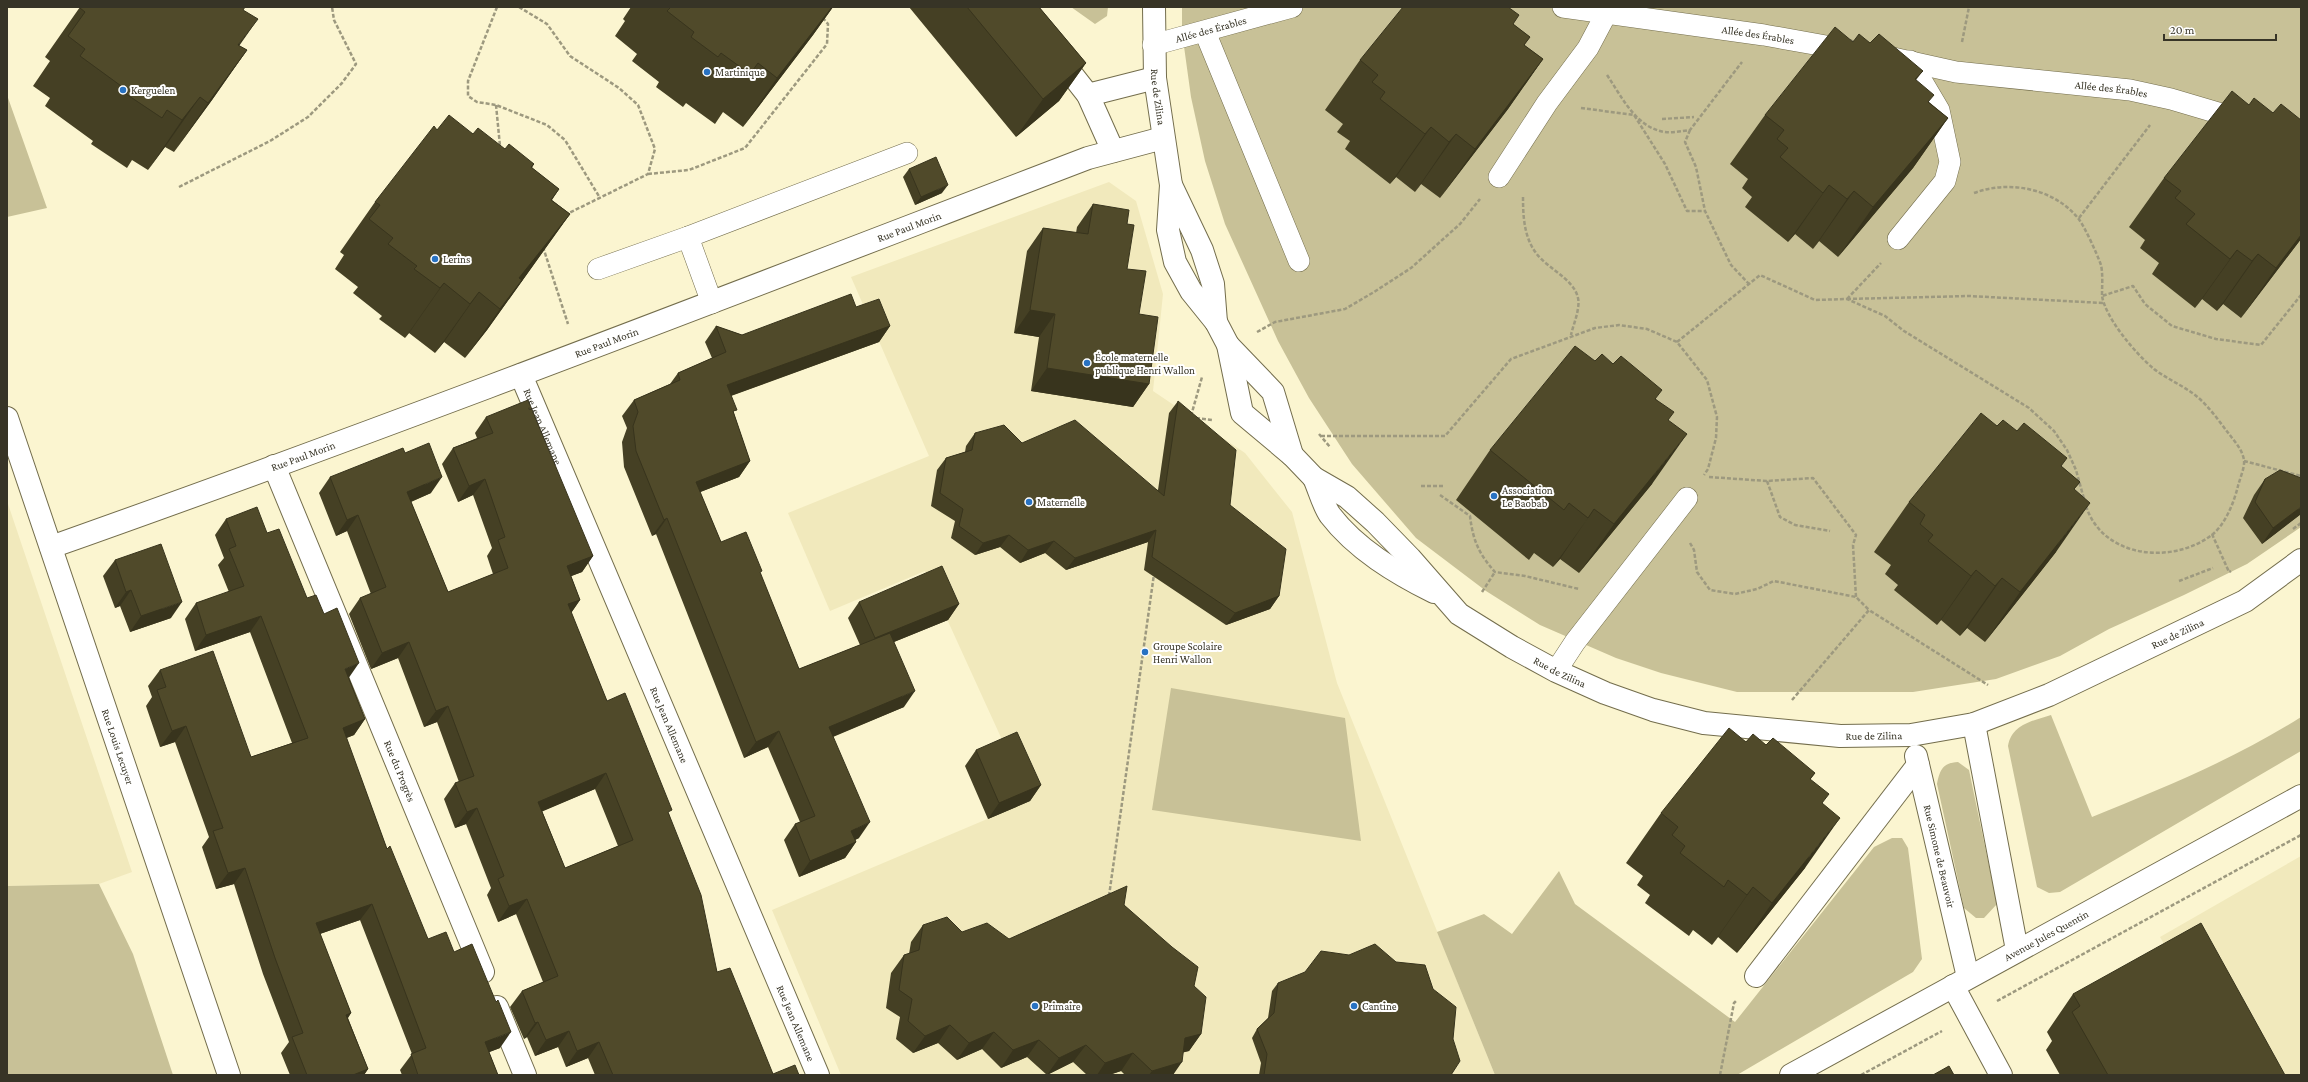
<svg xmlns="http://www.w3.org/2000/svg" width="2308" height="1082" font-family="'Crimson Pro',serif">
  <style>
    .built { fill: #f1e9bc }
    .green { fill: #c8c197 }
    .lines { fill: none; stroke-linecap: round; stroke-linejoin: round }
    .lane-casing { stroke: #736d4c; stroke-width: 22 }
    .street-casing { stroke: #736d4c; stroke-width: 24 }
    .path { stroke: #9d997f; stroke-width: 2.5; stroke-dasharray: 4 2; stroke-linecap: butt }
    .lane { stroke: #fff; stroke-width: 21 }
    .street { stroke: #fff; stroke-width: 22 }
    .wall { fill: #454024; fill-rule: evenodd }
    .shaded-wall { fill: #38341d }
    .building { fill: #504a2a; stroke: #38341d; fill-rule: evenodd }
    .poi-dot { fill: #2872c2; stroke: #fff; stroke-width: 1.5 }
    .labels { text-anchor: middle; stroke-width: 4; stroke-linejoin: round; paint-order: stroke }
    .street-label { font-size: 11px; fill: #373426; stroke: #fff }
    .poi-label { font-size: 11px; fill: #373426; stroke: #fff; text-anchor: start }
  </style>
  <rect width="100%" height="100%" fill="#fbf5d0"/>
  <!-- built -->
  <path class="built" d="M1109,182l27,19 27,93 -10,97 92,62 47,59 45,171 158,392h-654l-69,-165 258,-109 -105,-230 -95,40 -42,-98 141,-57 -78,-179z
    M7,501l125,371 -33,12 -92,2z
    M2301,856v219h-63l-78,-138z"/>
  <!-- green -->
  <path class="green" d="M1071,7h37l-1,9 -12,8z
    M1182,7h1119v520l-54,37 -63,31 -75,34 -49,27 -64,23 -83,13h-176l-76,-19 -45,-15 -76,-33 -54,-34 -70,-53 -64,-74 -43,-66 -31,-57 -53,-117 -20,-63 -14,-64 -9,-65z
    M7,95l40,113 -40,9z
    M1171,688l174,30 16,123 -209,-31z
    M2051,715l41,102c71,-29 145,-59 209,-100v34l-241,141 -11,1 -12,-6 -29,-141c4,-22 25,-25 43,-31z
    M1958,762l11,8 28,134 -13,14h-8l-12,-10 -27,-124c3,-15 6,-21 21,-22z
    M1892,838h10l6,10 14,111 -9,13 -176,103h-242l-58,-143 47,-18 28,20 47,-63 16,33 160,118 139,-175z
    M99,884l34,70 40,121h-166v-189z"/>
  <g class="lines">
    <!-- lane casing -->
    <g class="lane-casing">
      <g id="lane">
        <path id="s1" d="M1563,7l201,28 84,15"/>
        <path d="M1205,32l94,229"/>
        <path id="s2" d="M1153,45l139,-38"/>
        <path id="s3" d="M1884,56l72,16 174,18 41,9 71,21"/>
        <path d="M1499,177l48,-74 41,-55 18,-34"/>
        <path d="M688,237l24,66"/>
        <path d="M1898,239l47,-58 5,-19 -11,-52 -29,-49"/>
        <path d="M598,269l90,-32 219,-84"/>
        <path d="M1556,671l19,-29 112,-144"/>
      </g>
    </g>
    <!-- street casing -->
    <g class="street-casing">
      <g id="street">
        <path d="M1019,7l69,88 25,56"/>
        <path id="s4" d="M1154,7l1,71 16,107 -3,45 7,32 16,29 25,31 12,23 14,68 50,42 22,23 33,19 28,25 35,36 49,56 53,33 44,24 49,22 48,17 51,13 136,13 71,-1 63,-11 75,-29 196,-94 56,-41"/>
        <path d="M1088,95l67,-17"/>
        <path d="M1171,185l31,65 11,34 3,38"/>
        <path d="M1228,345l45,47 19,63"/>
        <path id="s5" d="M521,375l297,700"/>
        <path id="s6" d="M7,418l222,657"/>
        <path id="s7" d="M274,466l209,506"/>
        <path d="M1314,478c5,11 9,27 16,37 26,34 66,58 104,77"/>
        <path id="s8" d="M51,547c348,-123 692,-257 1037,-389l75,-20"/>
        <path d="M1974,724l43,226"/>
        <path id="s9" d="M1916,756l52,221"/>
        <path d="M1756,976l162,-211"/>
        <path d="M1953,986l48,89"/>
        <path d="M497,1007l28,68"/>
        <path id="s10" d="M1791,1075l510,-279"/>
      </g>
    </g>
    <!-- path -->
    <path class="path" d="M497,7l-29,74v15l9,6 19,3 51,20 18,15 35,58
      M519,7l28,17 23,32 49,32 19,17 17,44 -7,25 -81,40
      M1962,42l7,-35
      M1607,75c15,22 29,53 58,57 8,1 18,-1 25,-2l52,-68
      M496,105l4,41
      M1581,108l53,7 31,49 22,47h18l26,54 18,19
      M1662,119l32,-2
      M1690,130l-5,12 11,25 9,44
      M648,174l41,-4 56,-22 82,-104 1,-20 -5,-6
      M179,187l91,-46 38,-24 34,-34 14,-19 -22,-44 -2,-13
      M1974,193c35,-13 79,-5 104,25 7,9 19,36 23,47 2,9 1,21 1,31l31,-10 12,18 27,22 44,13 45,6 40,-50
      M1523,197c0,19 1,40 13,56 13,18 47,29 42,55 -1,9 -5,18 -7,27
      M2079,218l71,-93
      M543,247l25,77
      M1847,299l34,-36
      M1847,299l122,-3 134,7
      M1257,332l18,-10 70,-13 29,-17 37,-24 49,-44 20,-25
      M1677,342l83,-67 55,25 32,-1 38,17 19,15 125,77 25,23 13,19 9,20 8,29
      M1191,416l11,-39
      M1196,418l16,2
      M1319,434l11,13
      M1321,436h124l66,-77 84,-31 24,-3 28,4 30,13 30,38 10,37 -1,21 -8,31 -4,6
      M2244,461l57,15
      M1709,477l58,4 46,-3 43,57 -3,10 3,52
      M1767,481l13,36 15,8 35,6
      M1421,486h24
      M1440,495l30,21c3,25 9,38 25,56l30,4 54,13
      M2086,506c17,53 88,59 127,28 13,-11 21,-32 25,-48 2,-8 7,-19 6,-26 -2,-11 -9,-18 -15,-26 -10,-13 -21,-29 -34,-39 -13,-10 -28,-16 -41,-26 -18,-15 -48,-50 -52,-73
      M2293,529l8,-6
      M2212,534l17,38 2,-1
      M1690,543l4,7 3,22 13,18 25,4 22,-5 17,-8 82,16 13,13
      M2179,581l34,-13
      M1482,592l13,-20
      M1792,700l77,-90 119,75
      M1109,896l45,-322
      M1997,1001l304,-166
      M1720,1075l14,-72 3,-3
      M1861,1075l81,-44"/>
    <!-- lane -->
    <use href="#lane" class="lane"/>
    <!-- street -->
    <use href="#street" class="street"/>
  </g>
  <!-- wall -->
  <path class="wall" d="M80,7l163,3 -4,36 8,4 -35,50 -38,52 -9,-5 -17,23 -16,-10 -5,8 -36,-24 2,-3 -48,-35 5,-8 -17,-12 17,-25 -5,-4z
    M631,7h202l-20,28 -70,92 -20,-15 -8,12 -29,-21 -3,4 -27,-20 3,-5 -27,-21 5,-7 -22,-18 10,-15 -2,-2z
    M909,7h130l47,56 -27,38 -43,36z
    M1513,24l17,13 -6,8 19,14 -35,50 -68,89 -19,-14 -6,8 -19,-15 -6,7 -45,-35 5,-8 -13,-9 6,-8 -18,-14 35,-50z
    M1853,42l17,1 53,28 -7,9 13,22 19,16 -35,50 -75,89 -19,-16 -6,8 -18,-15 -7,8 -43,-35 7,-10 -10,-9 6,-9 -18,-15 35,-49z
    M2249,105l24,8 28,7v119l-60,79 -18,-14 -6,7 -15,-12 -7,9 -43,-34 7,-11 -19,-15 5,-8 -16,-13 35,-49z
    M437,130l36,4 32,15 29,15 -2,4 27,21 -7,11 18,14 -83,116 -22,28 -21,-16 -9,11 -26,-20 -4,5 -26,-19 3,-3 -29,-23 5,-6 -23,-18 9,-14 -4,-3 35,-50z
    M909,169l33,24 -27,12 -12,-28z
    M1093,204l34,20v45l12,45 10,70 -16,23 -102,-16 8,-54 -25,-4 13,-82 16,-23 33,5 1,-6z
    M856,307l34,19 -11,16 -148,54 3,18 16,47 -11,16 -39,15 21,50 39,31 39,96 61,-24 -12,-27 11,-16 100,2 -11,16 -54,22 10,65 -71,30 26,101 -4,2 1,2 -11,16 -46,19 -15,-37 11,-16 5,-2 -32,-75 -24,11 -88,-224 -4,2 -28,-69 -2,-25 5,-14 -5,-12 12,-16 36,-16 8,-11 34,-15 -7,-16 11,-16 26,9z
    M1595,361l18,3 43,35 12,21 -16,64 -73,89 -19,-14 -7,8 -19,-14 -5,7 -73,-60 34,-50z
    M1178,401l52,104 49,91 -9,13 -44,16 -82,-55 4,-28 -82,28 -21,-17 -25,10 -20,-16 -25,8 -24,-17 4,-17 -24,-15 6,-36 9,-12 19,-6 1,-6 9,-13 47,10 136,47 11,-77z
    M486,417l107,139 -11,16 -11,4 9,24 -9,13 36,88 62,113 48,158 56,102 26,1h-204l-7,-17 -22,9 -8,-20 -23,9 -8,-19 -3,2 -14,-32 12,-16 21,-9 -27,-68 -18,8 -11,-27 4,-7 -25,-64 -11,4 -11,-29 11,-16 4,-1 -22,-60 -13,5 -26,-69 -27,11 -22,-55 11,-16 11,-4 -24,-63 -11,5 -17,-43 11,-16 75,-24 26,40 -20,9 37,90 45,-18 -6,-18 5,-8 -19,-53 -15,7 -16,-38 11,-16 24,-10 -2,-5zM595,789l23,57 -53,22 -23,-57z
    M1997,426l64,40 19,16 -6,7 -18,63 -71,90 -18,-14 -7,8 -19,-16 -4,5 -43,-35 4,-5 -13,-11 6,-9 -17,-13 35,-50z
    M2265,479l36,35 -39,30 -19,-26 11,-23z
    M226,519l41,14 40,65 42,80 16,41 -11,16 -8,3 41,111 41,90 26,13 46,96 -11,4 9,23h-96l-2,-5 12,-16 -52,-134 -40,14 31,79 -3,5 20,51 -4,6h-74l-9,-22 8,-11 -26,-68 -29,-90 -18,5 -14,-42 7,-10 -34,-95 -15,5 -14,-41 6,-9 -4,-11 12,-16 91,87 41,-14 -42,-111 -55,19 -10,-32 11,-16 33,-11 -11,-27 6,-7 -9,-23z
    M115,560l56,58 -41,14 -10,-26 -5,2 -12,-32z
    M1746,742l20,3 49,28 -5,7 12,23 -17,65 -68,85 -19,-16 -6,8 -19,-15 -4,6 -44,-33 5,-8 -13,-10 6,-9 -17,-13 35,-50z
    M976,750l65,35 -11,16 -42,18 -23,-53z
    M1124,905l70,81 7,48 -12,17 -6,1 -10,23h-48l-4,-4 -12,4h-22l-14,-13 -26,13 -20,-18 -26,11 -19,-19 -25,11 -19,-17 -25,10 -17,-14 4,-22 -14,-9 5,-35 13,-18 5,-1 2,-12 12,-17 39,7 47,7z
    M1396,962l37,27 20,50 -2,36h-192l2,-12 -9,-25 5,-9 11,-11 4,-27 6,-8z
    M2073,994l212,81h-225l-14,-25 6,-9 -5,-9z"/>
  <!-- shaded-wall -->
  <path class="shaded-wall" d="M832,7h1l-20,28 -70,92 34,-49z
    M258,19l-35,50 15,-24z
    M247,50l-35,50 -38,52 34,-49z
    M1543,59l-35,50 -68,89 35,-49z
    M1086,63l-27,38 -43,36 27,-38z
    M200,97l-35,50 -17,23 34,-50z
    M1948,118l-35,50 -75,89 35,-50z
    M1431,127l-35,50 -6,7 35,-50z
    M1456,134l-35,50 -6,8 34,-50z
    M948,185l-6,8 -27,12 6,-8z
    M1829,185l-34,49 -7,8 35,-49z
    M1854,191l-35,50 -6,8 34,-50z
    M570,214l-83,116 -22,28 35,-49 19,-31z
    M2301,235v4l-60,79 35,-50z
    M2237,250l-35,49 -7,9 35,-49z
    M2258,254l-35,50 -6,7 35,-50z
    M444,283l-35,50 -4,5 35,-50z
    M479,292l-35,50 -9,11 35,-49z
    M1030,310l25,4 -16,23 -25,-4z
    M890,326l-11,16 -163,59 11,-16z
    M1047,368l102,16 -16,23 -102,-16z
    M1687,434l-35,50 -73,89 35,-49z
    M750,461l-11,16 -54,21 11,-16z
    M442,477l-11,16 -35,15 11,-16z
    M485,479l-12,16 -15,7 11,-16z
    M2090,503l-34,49 -71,90 35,-50z
    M2301,507v7l-39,30 11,-16z
    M1594,509l-34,50 -7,8 35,-49z
    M358,515l-11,16 -11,5 11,-16z
    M667,518l-11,16 -4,2 12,-16z
    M1156,530l-8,12 -82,28 9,-12z
    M1009,535l-9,12 -25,8 8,-12z
    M1054,541l-9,12 -25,10 8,-13z
    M593,556l-11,16 -26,10 11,-16z
    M1976,570l-35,50 -4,5 34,-49z
    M2002,578l-35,50 -7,8 35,-50z
    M131,590l-11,16 -5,2 11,-16z
    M1279,596l-9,13 -44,16 9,-12z
    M580,600l-11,16 -1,-12z
    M182,602l-11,16 -41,14 11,-16z
    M959,604l-11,16 -84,34 11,-16z
    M261,616l-11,16 -55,19 11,-16z
    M409,642l-11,16 -27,11 11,-16z
    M359,663l-11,16 -3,-10z
    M915,691l-11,16 -87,36 12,-16z
    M448,706l-11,16 -13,5 12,-16z
    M365,719l-11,16 -22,9 11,-16z
    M186,726l-11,16 -15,5 12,-16z
    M779,731l-11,16 -24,11 12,-16z
    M606,773l-11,16 -68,29 11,-16z
    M1041,785l-11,16 -42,18 11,-16z
    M477,808l-11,16 -11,4 12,-16z
    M1840,818l-35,50 -68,85 35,-50z
    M870,822l-11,16 -19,9 11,-16z
    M856,842l-11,16 -46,19 11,-16z
    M245,868l-11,16 -18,5 12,-16z
    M1753,887l-35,50 -6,8 35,-50z
    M527,899l-11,15 -18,8 11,-16z
    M372,904l-12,16 -55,19 11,-16z
    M351,1013l-11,16 6,-14z
    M538,1022l-11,15 -3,2 11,-16z
    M950,1025l-12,18 -25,10 12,-17z
    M569,1031l-11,16 -23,9 11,-16z
    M511,1032l-11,16 -26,10 11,-16z
    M994,1032l-12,17 -25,11 12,-17z
    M1201,1034l-12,17 -16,4 12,-17z
    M1039,1040l-12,17 -26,11 12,-18z
    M599,1042l-11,16 -22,9 11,-16z
    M1086,1045l-13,17 -26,13 12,-17z
    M1133,1053l-12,18 -12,4h-12l8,-12z
    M1182,1062l-9,13h-24l3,-4z
    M368,1069l-4,6h-11z"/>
  <!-- building -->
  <path class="building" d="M80,7h165l-2,3 15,9 -20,26 9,5 -39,53 -8,-6 -18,23 -15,-10 -5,8 -36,-24 2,-3 -48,-35 5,-7 -17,-13 17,-24 -5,-4z
    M671,7h161l-55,71 -19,-15 -8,11 -29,-21 -3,4 -27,-20 3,-5 -27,-21z
    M967,7h72l47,56 -43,36z
    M1403,7h105l11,8 -6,9 17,13 -6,8 19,14 -68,90 -19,-15 -7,8 -18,-15 -6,7 -45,-35 5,-7 -13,-10 6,-7 -18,-15z
    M1835,27l18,15 6,-8 11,9 9,-9 44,37 -8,8 19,16 -6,7 20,16 -75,89 -19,-16 -7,8 -18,-14 -6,8 -43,-36 8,-9 -11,-9 7,-9 -19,-15z
    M2232,91l17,14 5,-7 19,15 8,-9 20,16v115l-25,33 -18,-14 -6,7 -15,-11 -7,9 -44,-35 9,-10 -20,-16 6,-7 -17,-13z
    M449,115l24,19 5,-6 27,21 4,-5 25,20 -3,3 28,22 -8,11 19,14 -51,64 3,2 -22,29 -21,-17 -9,12 -26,-21 -4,5 -26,-19 3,-3 -29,-22 5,-6 -24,-19 11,-14 -5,-3 59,-76 3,4z
    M936,157l12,28 -27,12 -12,-28z
    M1093,204l36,6 -2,14 7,1 -7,44 19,2 -7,43 19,3 -9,67 -102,-16 8,-54 -25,-4 13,-82 45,6z
    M851,294l5,13 23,-8 11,27 -163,59 10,25 -4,1 17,50 -54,21 25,60 25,-10 16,39 -2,1 39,97 91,-36 16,37 9,21 -86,36 41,95 -19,9 5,11 -46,19 -15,-37 20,-8 -36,-85 -23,11 -89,-224 -3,2 -28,-69 -3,-25 5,-14 -4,-12 46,-20 -2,-7 48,-21 -10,-26 26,9z
    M1575,346l20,15 7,-7 11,10 8,-8 41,34 -7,9 19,13 -6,8 19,14 -73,90 -20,-15 -6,9 -19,-15 -5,7 -74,-60z
    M528,400l65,156 -26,10 13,34 -12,4 39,97 18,-8 47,117 -4,2 33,83 16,77 13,-4 43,106 22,-9 4,10h-186l-14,-33 -22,9 -8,-20 -23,9 -8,-18 -3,1 -13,-32 36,-15 -31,-77 -18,7 -11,-27 6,-3 -27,-68 -10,4 -12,-29 19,-7 -26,-70 -12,5 -27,-69 -27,11 -22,-55 26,-11 -28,-72 -11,5 -17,-43 73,-29 2,5 24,-10 13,34 -35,15 41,100 60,-24 -10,-28 7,-3 -20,-58 -16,7 -16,-38 40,-15 -7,-16zM606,773l27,67 -68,28 -27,-66z
    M1178,401l58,49 -6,55 56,44 -7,47 -44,17 -83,-56 4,-27 -81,28 -21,-17 -26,9 -19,-15 -26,8 -24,-17 4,-17 -23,-16 6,-35 26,-8 3,-17 29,-8 18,18 53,-23 89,76z
    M1981,413l16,13 6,-6 14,11 7,-8 43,35 -6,8 19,16 -6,7 16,14 -70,89 -18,-14 -7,8 -19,-16 -5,6 -43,-35 5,-6 -13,-11 5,-9 -16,-13z
    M2280,470l21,8v29l-28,21 -18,-26 10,-23z
    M257,507l10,26 12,-4 28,69 9,-3 8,19 13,-6 22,55 -14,6 20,50 -22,9 44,121 3,-3 38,93 18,-7 8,20 18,-8 24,58 2,-2 13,32 -26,10 13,33h-80l-7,-21 15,-6 -54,-144 -56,19 35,90 -5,2 22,54 -15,6h-46l-15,-38 11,-4 -28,-75 -30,-90 -17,5 -15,-42 10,-3 -37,-102 -14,5 -15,-41 9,-3 -6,-17 53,-19 38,106 57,-19 -47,-122 -55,19 -10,-32 48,-17 -15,-37 7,-3 -10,-27z
    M161,544l21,58 -41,14 -10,-26 -5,2 -11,-32z
    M942,566l17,38 -84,34 -16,-36z
    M1729,728l17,14 7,-8 13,11 7,-7 42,35 -5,6 19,15 -7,9 18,15 -68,85 -19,-16 -6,8 -19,-15 -4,7 -44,-34 5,-7 -13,-11 6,-8 -17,-14z
    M1017,732l24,53 -42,18 -23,-53z
    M1127,886l-3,19 48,42 26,20 -4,19 12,11 -5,37 -16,4 -3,24 -30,9 -19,-18 -28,10 -19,-18 -27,13 -20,-18 -26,10 -19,-18 -25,11 -19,-18 -25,11 -17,-15 4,-22 -13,-9 5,-35 15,-5 4,-25 24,-8 15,15 25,-9 22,16z
    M2201,923l84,152h-177l-36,-63 8,-6 -7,-12z
    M1375,944l21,18 29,3 8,24 23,18 -3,32 7,22 -9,14h-187l3,-21 -10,-25 17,-16 4,-30 27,-11 16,-21 28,4z
    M1949,1066l5,9h-21z"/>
  <!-- markers -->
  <g class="poi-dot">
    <circle cx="707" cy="72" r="4"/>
    <circle cx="123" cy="90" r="4"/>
    <circle cx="435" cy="259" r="4"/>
    <circle cx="1087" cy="363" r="4"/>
    <circle cx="1494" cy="496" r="4"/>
    <circle cx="1029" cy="502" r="4"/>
    <circle cx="1145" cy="652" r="4"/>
    <circle cx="1035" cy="1006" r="4"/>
    <circle cx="1354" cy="1006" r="4"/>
  </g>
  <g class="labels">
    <!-- street labels -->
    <g class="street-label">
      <text dy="4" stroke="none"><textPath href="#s2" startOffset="60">Allée des Érables</textPath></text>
      <text dy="4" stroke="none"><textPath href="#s1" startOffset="197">Allée des Érables</textPath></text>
      <text dy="4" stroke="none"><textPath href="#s3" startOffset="230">Allée des Érables</textPath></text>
      <text dy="4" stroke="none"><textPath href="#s4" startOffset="90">Rue de Zilina</textPath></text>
      <text dy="4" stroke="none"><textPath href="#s8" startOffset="916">Rue Paul Morin</textPath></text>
      <text dy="4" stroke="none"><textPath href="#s8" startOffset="592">Rue Paul Morin</textPath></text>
      <text dy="4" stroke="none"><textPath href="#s5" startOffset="56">Rue Jean Allemane</textPath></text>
      <text dy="4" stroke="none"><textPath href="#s8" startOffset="268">Rue Paul Morin</textPath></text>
      <text dy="4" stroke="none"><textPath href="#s4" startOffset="1487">Rue de Zilina</textPath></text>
      <text dy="4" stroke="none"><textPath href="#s4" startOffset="839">Rue de Zilina</textPath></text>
      <text dy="4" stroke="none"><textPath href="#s5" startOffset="380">Rue Jean Allemane</textPath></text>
      <text dy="4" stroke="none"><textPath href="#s4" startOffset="1163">Rue de Zilina</textPath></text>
      <text dy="4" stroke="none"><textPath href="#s6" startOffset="347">Rue Louis Lecuyer</textPath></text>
      <text dy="4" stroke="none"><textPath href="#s7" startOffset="330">Rue du Progrès</textPath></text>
      <text dy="4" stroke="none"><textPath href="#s9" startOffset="103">Rue Simone de Beauvoir</textPath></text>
      <text dy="4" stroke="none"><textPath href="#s10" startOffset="291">Avenue Jules Quentin</textPath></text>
      <text dy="4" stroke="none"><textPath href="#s5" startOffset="704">Rue Jean Allemane</textPath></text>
    </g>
    <!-- poi labels -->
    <g class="poi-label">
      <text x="715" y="76">Martinique</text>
      <text x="131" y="94">Kerguelen</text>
      <text x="443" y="263">Lerins</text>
      <text x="1095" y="361">École maternelle<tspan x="1095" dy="13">publique Henri Wallon</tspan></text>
      <text x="1502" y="494">Association<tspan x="1502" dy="13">Le Baobab</tspan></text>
      <text x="1037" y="506">Maternelle</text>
      <text x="1153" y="650">Groupe Scolaire<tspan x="1153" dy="13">Henri Wallon</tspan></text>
      <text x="1043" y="1010">Primaire</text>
      <text x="1362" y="1010">Cantine</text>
    </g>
  </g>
  <!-- border -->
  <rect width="2308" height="1082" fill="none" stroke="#373426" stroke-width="16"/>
  <!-- scale -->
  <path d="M2164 34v6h112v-6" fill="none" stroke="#373426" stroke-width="2"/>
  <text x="2170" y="34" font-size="12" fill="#373426" stroke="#ffffff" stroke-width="3" paint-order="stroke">20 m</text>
</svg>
